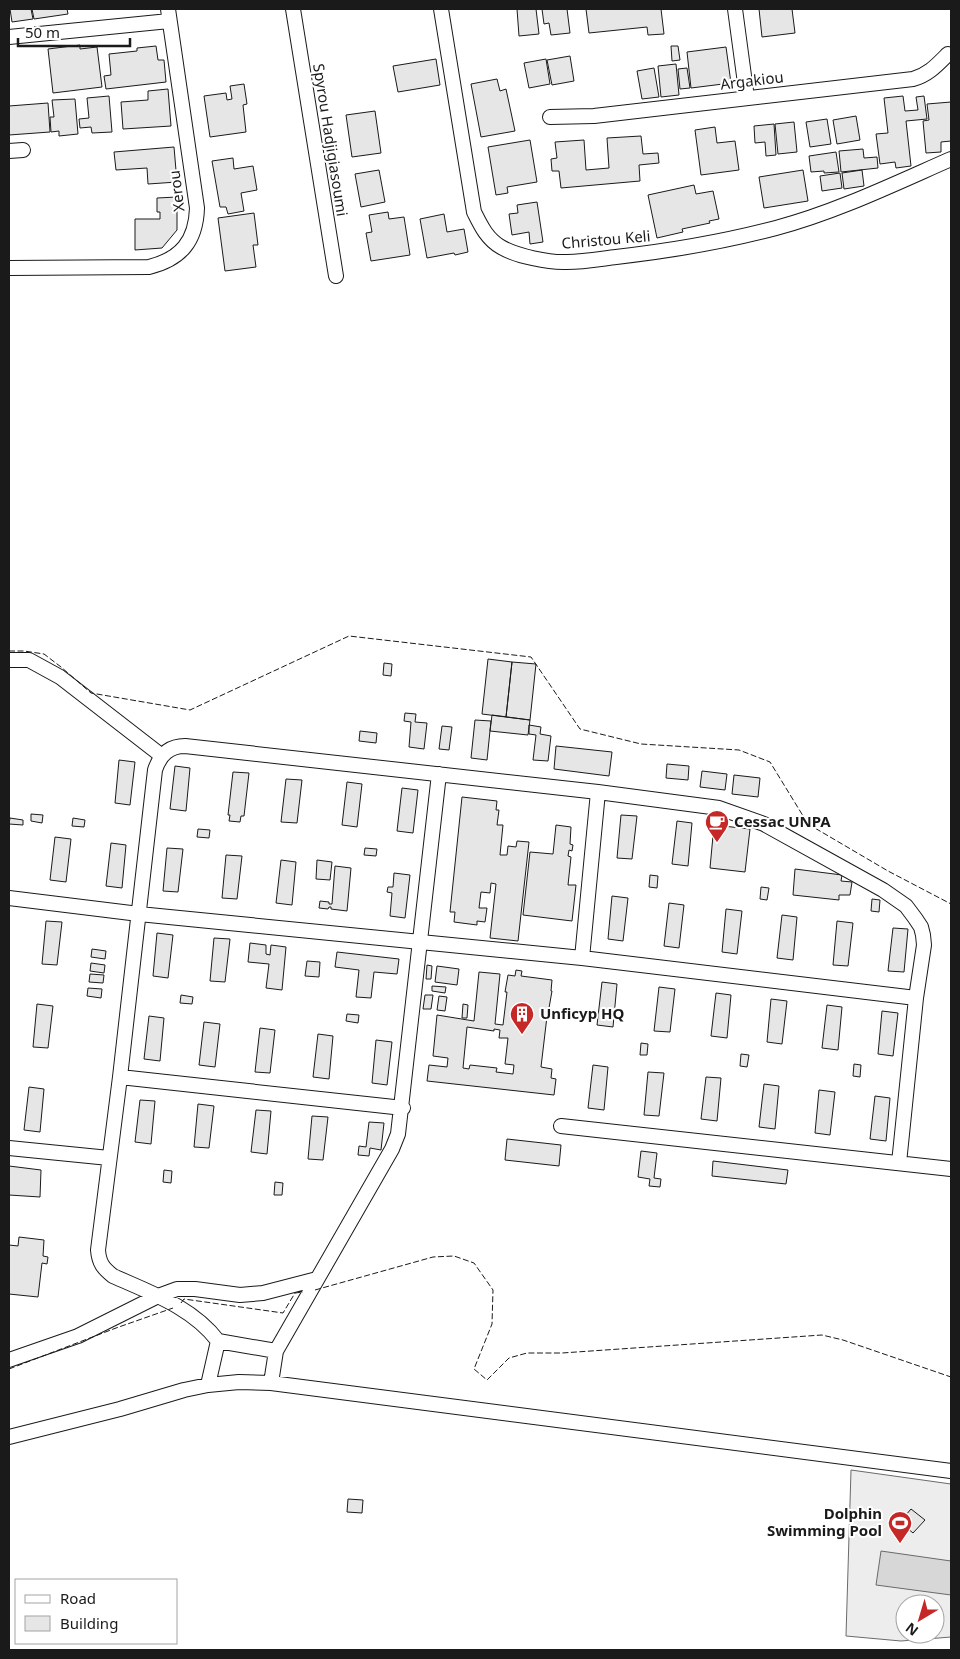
<svg xmlns="http://www.w3.org/2000/svg" width="960" height="1659" font-family="'Noto Sans',sans-serif">
  <style>
    .built { fill: #ededed; stroke: #6a6a6a; fill-rule: evenodd }
    .water { fill: #d7d7d7; stroke: #6a6a6a }
    .building { fill: #e6e6e6; stroke: #1a1a1a; fill-rule: evenodd }
    .lines { fill: none; stroke-linecap: round; stroke-linejoin: round }
    .street-casing { stroke: #1a1a1a; stroke-width: 16 }
    .street { stroke: #fff; stroke-width: 14 }
    .fence { stroke: #1a1a1a; stroke-width: 1; stroke-dasharray: 6 2.5; stroke-linecap: butt }
    .labels { text-anchor: middle; stroke-width: 4; stroke-linejoin: round; paint-order: stroke }
    .street-label { font-size: 15px; fill: #1a1a1a; stroke: #fff }
    .poi-label { font-size: 15px; font-weight: bold; fill: #1a1a1a; stroke: #fff; text-anchor: start }
  </style>
  <rect width="100%" height="100%" fill="#fff"/>
  <!-- built -->
  <path class="built" d="M851,1470l100,14v153l-50,4 -55,-5zM905,1604h30v30h-30z"/>
  <!-- water -->
  <path class="water" d="M881,1551l70,10v34l-75,-10z"/>
  <!-- building -->
  <path class="building" d="M10,9h21l2,10 -21,3z
    M32,9h35l1,5 -34,5z
    M517,9h19l3,25 -20,2z
    M542,9h25l3,24 -19,2 -2,-12 -5,1z
    M586,9h75l3,25 -16,1 -1,-8 -58,6z
    M759,9h33l3,24 -33,4z
    M80,45v4l17,-2 5,40 -49,6 -5,-44z
    M156,46l2,14h6l2,22 -60,7 -2,-13 7,-1 -2,-21 28,-3v-3z
    M671,46h7l2,14 -8,1z
    M726,47l5,36 -40,5 -4,-36z
    M570,56l4,25 -22,4 -5,-25z
    M436,59l4,26 -42,7 -5,-26z
    M546,59l4,25 -21,4 -5,-25z
    M676,64l3,31 -18,2 -3,-31z
    M654,68l5,29 -17,2 -5,-28z
    M687,68l3,20 -10,1 -2,-20z
    M497,79l3,12 6,-2 9,42 -34,6 -10,-53z
    M244,84l3,20 -4,1 3,27 -36,5 -6,-41 22,-3 1,7 5,-1 -2,-13z
    M168,89l3,37 -48,3 -2,-27 27,-2v-9z
    M109,96l3,36 -20,1 -1,-6 -11,1 -1,-9 10,-1 -2,-20z
    M903,96l2,15 13,-1 -2,-13 8,-1 3,23 -21,2 5,45 -15,2 -1,-6 -15,2 -4,-30 12,-1 -4,-35z
    M75,99l3,35 -19,2v-5l-8,1 -1,-15h4l-2,-17z
    M951,102v39l-10,1v10l-15,1 -3,-32 6,-1 -2,-16z
    M48,103l2,29 -41,3v-29z
    M375,111l6,42 -29,4 -6,-42z
    M856,116l4,24 -23,4 -4,-24z
    M827,119l4,25 -21,3 -4,-25z
    M794,122l3,30 -19,2 -3,-30z
    M774,124l2,31 -10,1 -1,-14 -10,1 -1,-17z
    M715,127l2,16 18,-2 4,29 -38,5 -6,-45z
    M641,136l2,18 15,-1 1,10 -20,2 1,16 -79,7 -2,-17h-7l-1,-12 6,-1 -2,-16 29,-2 2,30 23,-2 -2,-30z
    M530,140l7,42 -30,5 1,6 -12,2 -8,-48z
    M174,147l3,35 -29,2 -1,-16 -31,2 -2,-18z
    M863,149l1,9 13,-1 1,11 -37,4 -2,-21z
    M836,152l3,20 -15,1v-2l-13,1 -2,-16z
    M233,158l1,11 19,-3 4,24 -16,3 3,18 -16,3 -2,-7h-6l-8,-46z
    M379,170l6,32 -24,5 -6,-33z
    M803,170l5,31 -44,7 -5,-31z
    M862,170l2,16 -20,3 -2,-16z
    M840,173l2,15 -20,3 -2,-15z
    M694,185l2,9 17,-3 6,28 -10,2 1,2 -28,6 1,3 -26,6 -9,-43z
    M177,197v33l-15,18 -27,2v-31h25v-7h-3v-14z
    M537,202l6,40 -13,2 -1,-12 -17,3 -3,-21 9,-1 -1,-8z
    M388,212l1,7 15,-2 6,38 -39,6 -5,-28 6,-1 -3,-17z
    M254,213l4,32h-5l3,22 -31,4 -7,-53z
    M444,214l3,18 17,-3 4,23 -13,3 -1,-2 -27,5 -7,-39z
    M488,659l24,3 -6,55 -24,-3z
    M512,662l24,2 -6,56 -24,-3z
    M384,663l8,1 -1,12 -8,-1z
    M405,713l11,1 -1,8 12,1 -3,26 -15,-2 2,-25 -7,-1z
    M492,715l38,5 -2,15 -38,-4z
    M475,720l16,1 -4,39 -16,-2z
    M529,725l12,2 -1,7 11,2 -3,25 -15,-1 3,-25 -7,-1z
    M442,726l10,1 -3,23 -10,-1z
    M360,731l17,2 -1,10 -17,-2z
    M556,746l56,6 -3,24 -55,-7z
    M119,760l16,2 -5,43 -15,-2z
    M667,764l22,2 -1,14 -22,-2z
    M175,766l15,2 -4,43 -16,-2z
    M702,771l25,3 -2,16 -25,-3z
    M233,772l16,1 -5,43h-3l-1,6 -11,-1 1,-6h-2z
    M734,775l26,3 -2,19 -26,-3z
    M286,779l16,1 -5,43 -16,-1z
    M347,782l15,2 -5,43 -15,-2z
    M402,788l16,2 -5,43 -16,-2z
    M462,797l35,4 -1,9h3l-2,15h6l-3,30h7l1,-9 8,1 1,-6 12,1 -11,99 -28,-3 6,-54 -5,-1 -1,10 -9,-1 -2,16h8l-2,14 -8,-1v4l-23,-3 1,-10h-5z
    M31,814l12,1 -1,8 -11,-2z
    M621,815l16,1 -5,43 -15,-1z
    M10,818l13,2v5l-14,-1z
    M73,818l12,2 -1,7 -12,-1z
    M677,821l15,2 -4,43 -16,-2z
    M556,825l15,2 -1,17 3,1 -1,6 -3,-1 -1,6 3,1 -3,28h8l-4,36 -49,-6 7,-63 23,2z
    M714,825l36,4 -5,43 -35,-4z
    M198,829l12,1 -1,8 -12,-1z
    M55,837l16,2 -5,43 -16,-2z
    M111,843l15,2 -4,43 -16,-2z
    M167,848l16,1 -5,43 -15,-1z
    M365,848l12,1 -1,7 -12,-1z
    M226,855l16,1 -5,43 -15,-1z
    M281,860l15,2 -4,43 -16,-2z
    M317,860l15,2 -2,18 -14,-1z
    M335,866l16,2 -4,43 -16,-2v-2h-2l-1,2 -9,-1 1,-7 9,1v2h3z
    M795,869l47,6 -1,6 11,1 -2,13h-11v5l-46,-5z
    M394,873l16,2 -5,43 -15,-2 2,-23 -5,-1 1,-5h5z
    M650,875l8,1 -1,12 -8,-1z
    M761,887l8,1 -2,12 -7,-1z
    M612,896l16,2 -5,43 -15,-2z
    M872,899l8,1 -1,12 -8,-1z
    M669,903l15,2 -5,43 -15,-2z
    M726,909l16,2 -5,43 -15,-2z
    M782,915l15,2 -4,43 -16,-2z
    M46,921l16,1 -5,43 -15,-1z
    M837,921l16,2 -5,43 -15,-1z
    M893,928l15,1 -4,43 -16,-1z
    M157,933l16,2 -5,43 -15,-2z
    M214,938l16,1 -5,43 -15,-1z
    M250,943l16,2v9l4,1 1,-10 15,2 -4,43 -16,-2 3,-24 -21,-2z
    M92,949l14,2 -1,8 -14,-2z
    M337,952l62,7 -2,15 -23,-2 -3,26 -15,-1 3,-27 -24,-3z
    M307,961l13,1 -1,15 -14,-1z
    M91,963l14,2 -1,8 -14,-2z
    M427,965l5,1 -1,13h-5z
    M437,966l22,3 -2,16 -22,-3z
    M516,970l6,1 -1,5 31,4 -1,11h1l-3,17h-1l-7,59 11,2 -1,9 5,1 -2,16 -127,-14 2,-16 18,2 1,-9 -15,-2 4,-41 37,6 5,-49 21,2 -5,50 8,1 4,-33h-2l3,-17 7,1zM467,1027l27,4v-2l6,1 -1,8h9l-3,26 9,1 -1,9 -17,-2 1,-4 -27,-3 -1,4 -6,-1z
    M90,974l14,1 -1,8 -14,-1z
    M602,982l15,2 -4,43 -16,-2z
    M432,986l14,1 -1,6 -13,-2z
    M659,987l16,2 -5,43 -16,-1z
    M88,988l14,1 -1,9 -14,-2z
    M716,993l15,2 -4,43 -16,-2z
    M181,995l12,2 -1,7 -12,-1z
    M425,995h8l-2,14h-8z
    M439,996l8,1 -2,14 -8,-1z
    M771,999l16,2 -5,43 -15,-2z
    M37,1004l16,2 -5,42 -15,-1z
    M463,1004l5,1 -1,13h-5z
    M827,1005l15,2 -4,43 -16,-2z
    M882,1011l16,2 -5,43 -15,-2z
    M347,1014l12,1 -1,8 -12,-2z
    M149,1016l15,2 -4,43 -16,-2z
    M204,1022l16,2 -5,43 -16,-2z
    M260,1028l15,2 -5,43 -15,-1z
    M318,1034l15,2 -4,43 -16,-2z
    M376,1040l16,2 -5,43 -15,-2z
    M641,1043l7,1 -1,11h-7z
    M741,1054l8,1 -2,12 -7,-1z
    M854,1064l7,1 -1,12 -7,-1z
    M593,1065l15,2 -4,43 -16,-2z
    M648,1072l16,1 -5,43 -15,-1z
    M706,1077l15,1 -4,43 -16,-2z
    M764,1084l15,2 -4,43 -16,-2z
    M29,1087l15,2 -4,43 -16,-2z
    M819,1090l16,2 -5,43 -15,-2z
    M875,1096l15,2 -4,43 -16,-2z
    M140,1100l15,1 -4,43 -16,-2z
    M198,1104l16,2 -5,42 -15,-1z
    M256,1110l15,1 -4,43 -16,-2z
    M312,1116l16,1 -5,43 -15,-1z
    M369,1122l15,1 -3,27 -11,-2 -1,8 -11,-1 1,-9 7,1z
    M507,1139l54,6 -2,21 -54,-6z
    M641,1151l16,2 -3,25 7,1 -1,8 -11,-1 1,-7 -12,-2z
    M713,1161l75,9 -2,14 -74,-8z
    M9,1166l32,4 -1,27 -31,-2z
    M164,1170l8,1 -1,12 -8,-1z
    M275,1182l8,1 -1,12h-8z
    M19,1237l25,3 -1,16 5,1 -1,7 -5,-1 -4,34 -29,-3v-49l9,1z
    M348,1499l15,1 -1,13 -15,-1z
    M911,1509l14,11 -12,13 -13,-11z"/>
  <g class="lines">
    <!-- street casing -->
    <g class="street-casing">
      <path id="street" d="M293,9l43,267
        M441,9l33,203c7,14 13,27 27,35 15,9 49,16 66,15 16,0 33,-3 49,-5 53,-6 107,-15 160,-29 60,-16 118,-44 175,-69
        M735,9l12,89
        M9,37l160,-16
        M550,117l44,-1 319,-37c15,-4 24,-14 35,-25
        M9,151l14,-1
        M9,268l140,-1c32,-8 47,-26 48,-59l-29,-199
        M9,660h20l31,17 102,79
        M9,898l130,16 443,44 334,40
        M582,958l16,-166
        M120,1077l283,31
        M561,1126l390,43
        M9,1148l100,10
        M218,1341c-26,-34 -67,-48 -105,-65 -10,-8 -14,-13 -15,-26l22,-173 35,-307c5,-15 14,-24 30,-24l413,46 121,16 45,16 119,66 23,16 9,12 6,9 2,8 1,10 -8,53 -17,165
        M276,1351l116,-202 6,-15 41,-360
        M9,1360l69,-24 80,-40 19,-7h18l45,6 23,-2 54,-14
        M208,1385l10,-44 58,10 -5,32
        M9,1437l111,-28 64,-19 24,-5 31,-3 32,1 680,88"/>
    </g>
    <!-- street -->
    <use href="#street" class="street"/>
    <!-- fence -->
    <path class="fence" d="M9,651h15l20,3 17,13 30,26 99,17 159,-74 182,21 49,72 61,15 98,6 31,12 38,62 80,47 63,33
      M315,1290l118,-33 21,-1 20,7 19,27 -1,34 -18,45 13,11 22,-22 18,-5h35l260,-18 21,5 108,37
      M181,1303l3,-4 99,14 12,-20 8,-1
      M9,1369l107,-41 57,-20"/>
  </g>
  <!-- icons -->
  <defs>
    <g id="cafe-pin" transform="scale(1.25)"><path d="M0 17L-7.5 6A9.5 9.5 0 1 1 7.5 6Z" fill="#c62828" stroke="#fff"/><path d="M-5.5-4.5H6V0H3Q3 3.5 0 3.5H-2.5Q-5.5 3.5-5.5 0ZM3-3.2v2h1.7v-2ZM-6 4.5H4V6H-6Z" fill="#fff"/></g>
    <g id="building-pin" transform="scale(1.25)"><path d="M0 17L-7.5 6A9.5 9.5 0 1 1 7.5 6Z" fill="#c62828" stroke="#fff"/><path d="M-4-6H4V6H1V3H-1V6H-4ZM-2.5-4.3h1.7v1.8h-1.7ZM.8-4.3h1.7v1.8H.8ZM-2.5-1h1.7V.8h-1.7ZM.8-1h1.7V.8H.8Z" fill="#fff"/></g>
    <g id="stadium-pin" transform="scale(1.25)"><path d="M0 17L-7.5 6A9.5 9.5 0 1 1 7.5 6Z" fill="#c62828" stroke="#fff"/><path d="M0-5a6.5 5 0 1 0 0 10a6.5 5 0 1 0 0-10ZM-3.5-1.8h7v3.6h-7Z" fill="#fff"/></g>
  </defs>
  <g fill-rule="evenodd">
    <use href="#cafe-pin" x="717" y="822"/>
    <use href="#building-pin" x="522" y="1014"/>
    <use href="#stadium-pin" x="900" y="1523"/>
  </g>
  <g class="labels">
    <!-- street labels -->
    <g class="street-label">
      <text transform="translate(752 81) rotate(-7)" y="5">Argakiou</text>
      <text transform="translate(330 140) rotate(81)" y="5">Spyrou Hadjigiasoumi</text>
      <text transform="translate(177 191) rotate(-97)" y="5">Xerou</text>
      <text transform="translate(606 240) rotate(-5)" y="5">Christou Keli</text>
    </g>
    <!-- poi labels -->
    <g class="poi-label">
      <text x="734" y="827">Cessac UNPA</text>
      <text x="540" y="1019">Unficyp HQ</text>
      <text x="882" y="1519" text-anchor="end">Dolphin<tspan x="882" dy="17">Swimming Pool</tspan></text>
    </g>
  </g>
  <!-- border -->
  <rect width="960" height="1659" fill="none" stroke="#1a1a1a" stroke-width="20"/>
  <!-- legend -->
  <rect x="15" y="1579" width="162" height="65" fill="#ffffff" stroke="#a3a3a3"/>
  <rect x="25" y="1595" width="25" height="8" fill="#ffffff" stroke="#a3a3a3"/>
  <text x="60" y="1604" font-size="15" fill="#1a1a1a">Road</text>
  <rect x="25" y="1616" width="25" height="15" fill="#e6e6e6" stroke="#a3a3a3"/>
  <text x="60" y="1629" font-size="15" fill="#1a1a1a">Building</text>
  <!-- north arrow -->
  <g transform="translate(920 1619) rotate(218)"><circle r="24" fill="#ffffff" stroke="#a3a3a3"/>
  <path d="M0-4L9 19L0 12L-9 19Z" fill="#c62828"/>
  <text y="-8" font-size="14" font-weight="bold" text-anchor="middle" fill="#1a1a1a">N</text>
  </g>
  <!-- scale -->
  <path d="M18 38v8h112v-8" fill="none" stroke="#1a1a1a" stroke-width="2.5"/>
  <text x="25" y="38" font-size="15" fill="#1a1a1a" stroke="#ffffff" stroke-width="4" paint-order="stroke">50 m</text>
</svg>
